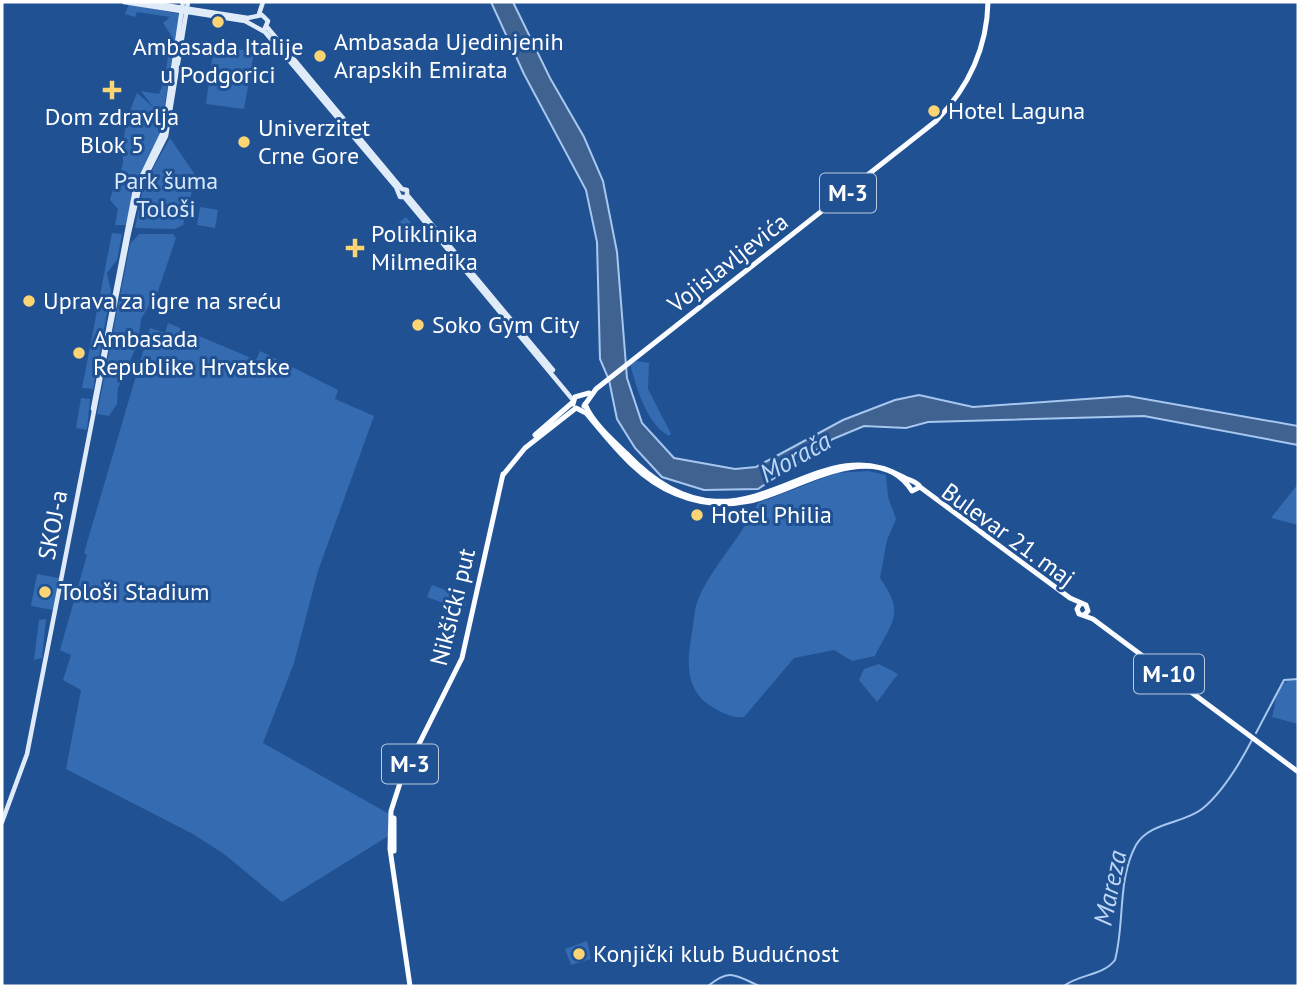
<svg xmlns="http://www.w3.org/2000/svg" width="1300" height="988" font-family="'PT Sans',sans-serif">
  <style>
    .green { fill: #346bb1 }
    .water { fill: #3f6291; stroke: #a7c7ef; stroke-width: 2 }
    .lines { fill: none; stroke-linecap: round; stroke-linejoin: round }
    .stream { stroke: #a7c7ef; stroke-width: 2 }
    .secondary { stroke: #e0ebfa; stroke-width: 4.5 }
    .primary { stroke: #fafcff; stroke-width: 5 }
    .poi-dot { fill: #fbd574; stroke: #205193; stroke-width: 2.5 }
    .labels { text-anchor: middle; stroke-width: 6; stroke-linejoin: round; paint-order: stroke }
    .shield { fill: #205193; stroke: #bccbdf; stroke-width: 2 }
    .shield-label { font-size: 23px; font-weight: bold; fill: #fff }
    .poi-label { font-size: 24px; fill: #fff; stroke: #205193; text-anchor: start }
    .park-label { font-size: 24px; fill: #d9e7fa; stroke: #205193 }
    .street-label { font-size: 24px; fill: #fff; stroke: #205193 }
    .water-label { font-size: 26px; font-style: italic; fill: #bfd7f4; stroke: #205193 }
  </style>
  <rect width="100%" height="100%" fill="#205193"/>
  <!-- green -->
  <path class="green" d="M129,4l51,10 -9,57 -5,-1 5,-35 -8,-12 7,-6 -33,-5 -2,5 -10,-3z
    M214,45l40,7 -10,57 -38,-5z
    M165,78l4,1 -11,65 -31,81h-12l3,-16 -8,-9c2,-9 13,-34 13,-37 1,-34 1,-37 14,-70l17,15 -13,-17 18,3z
    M170,138l26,38 -13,49 -8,4 -40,-1 9,-44z
    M200,207l18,3 -3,18 -18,-3z
    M406,217l15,18 -10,9 -15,-19z
    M112,233l10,1 -5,26 -10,13 4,18 -18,98 -11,-1z
    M139,234h34l3,4 -18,53 -17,28 -3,24 -20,45 -1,16 -8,12 -12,-2 33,-170z
    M168,323l88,37 4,-9 78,39 -3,9 39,17 -56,155 -24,92 -31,80 128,72 -1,20 -108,67 -58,-48 -31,-20 -127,-65 15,-79 -18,-10 8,-25 -11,-5 27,-95 -3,-2 66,-225 15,5z
    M637,361l12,2 -1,26 23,45 -2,2c-23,-13 -32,-47 -39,-72z
    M81,398l9,1 -3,31 -11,-2z
    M868,471l18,4 2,22 8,22 -9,21 -7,38c25,36 13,42 -5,78l-23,5 -18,-11 -40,8 -50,59c-12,1 -19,-3 -30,-9 -30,-17 -27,-46 -22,-76 2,-10 2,-23 6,-32 12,-31 45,-65 60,-97l78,-30z
    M1298,484v41l-27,-7z
    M37,574l22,4 -6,32 -22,-4z
    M432,585l32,12 2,9 -11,1 -28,-10z
    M46,619l-4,39 -8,2 5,-40z
    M879,664l19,10 -21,28 -18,-22 5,-11z
    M1292,679l6,2v43l-26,-7c5,-14 1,-32 20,-38z
    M587,941l4,18 -20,6 -6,-16z"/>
  <!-- water -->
  <path class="water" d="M491,2h22l37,76 34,59 19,44 14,71 10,126 15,45 32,35 61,11 21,-2 87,-47 52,-20 24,-5 54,12 155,-11 170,30v19l-154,-29 -216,6 -22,6 -42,-2 -31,13 -75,50 -54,1 -42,-13 -27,-29 -18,-29 -8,-39 -9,-21 -3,-117 -11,-52 -62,-116z"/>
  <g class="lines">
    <!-- stream -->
    <path class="stream" d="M1256,733l28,-53 14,-1
      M708,986c22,-18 27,-11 51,0
      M1064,986c15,-12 39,-10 51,-26 10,-37 2,-80 21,-115 13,-23 47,-21 66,-36 20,-16 38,-46 50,-69"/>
    <!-- secondary -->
    <path class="secondary" d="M124,2l121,19 20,11 131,155 4,10h7v-7l-5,-1 -135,-162
      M145,2l103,16 14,-3 6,6 -3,7
      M259,14l4,-12
      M408,196l145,174
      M405,198l168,202
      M93,409l42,-219 29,-60 19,-128
      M2,822l25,-68 101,-517 11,-48 27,-53 22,-134"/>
    <!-- primary -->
    <path class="primary" d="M573,404l2,-7 14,-4
      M584,406l12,-17 340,-268c32,-33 51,-73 52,-119
      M535,435l38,-33
      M503,475l22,-27 51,-40 10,5c26,31 52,66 90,81 24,10 49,12 74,7 45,-9 126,-67 162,-10l8,-4c-3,-6 -10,-6 -17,-10 -93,-54 -162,97 -277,-24 -14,-13 -34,-31 -41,-49
      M920,487l150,111 16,7 2,6 -4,4
      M1080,604l-3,5 2,5 14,5 204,152
      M394,818v33
      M410,986l-20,-137 1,-38 10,-31 61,-122 41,-184"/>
  </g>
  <!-- markers -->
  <g class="poi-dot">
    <circle cx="218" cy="22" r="7"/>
    <circle cx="320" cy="56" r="7"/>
    <path d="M108.5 79.5h7v7h7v7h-7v7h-7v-7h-7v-7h7z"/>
    <circle cx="934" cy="111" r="7"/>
    <circle cx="244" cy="142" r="7"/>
    <path d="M351.5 237.5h7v7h7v7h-7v7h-7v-7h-7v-7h7z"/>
    <circle cx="29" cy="301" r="7"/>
    <circle cx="418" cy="325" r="7"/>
    <circle cx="79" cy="353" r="7"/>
    <circle cx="697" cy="515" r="7"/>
    <circle cx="45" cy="592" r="7"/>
    <circle cx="579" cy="954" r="7"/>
  </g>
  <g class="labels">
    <!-- shield labels -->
    <g class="shield">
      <rect x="820" y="173.5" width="56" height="39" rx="5"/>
      <rect x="1134" y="654.5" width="70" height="39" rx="5"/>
      <rect x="382" y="744.5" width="56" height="39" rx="5"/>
    </g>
    <g class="shield-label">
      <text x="848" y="201">M-3</text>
      <text x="1169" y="682">M-10</text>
      <text x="410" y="772">M-3</text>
    </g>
    <!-- poi labels -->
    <g class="poi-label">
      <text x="334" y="50">Ambasada Ujedinjenih<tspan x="334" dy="28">Arapskih Emirata</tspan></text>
      <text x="218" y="55" text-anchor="middle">Ambasada Italije<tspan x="218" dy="28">u Podgorici</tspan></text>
      <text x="948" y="119">Hotel Laguna</text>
      <text x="112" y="125" text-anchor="middle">Dom zdravlja<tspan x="112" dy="28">Blok 5</tspan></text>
      <text x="258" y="136">Univerzitet<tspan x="258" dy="28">Crne Gore</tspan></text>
      <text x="371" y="242">Poliklinika<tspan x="371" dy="28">Milmedika</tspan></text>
      <text x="43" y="309">Uprava za igre na sreću</text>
      <text x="432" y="333">Soko Gym City</text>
      <text x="93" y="347">Ambasada<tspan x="93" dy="28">Republike Hrvatske</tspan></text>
      <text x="711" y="523">Hotel Philia</text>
      <text x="59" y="600">Tološi Stadium</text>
      <text x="593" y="962">Konjički klub Budućnost</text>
    </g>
    <!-- park labels -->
    <g class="park-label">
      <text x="166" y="189">Park šuma<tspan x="166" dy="28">Tološi</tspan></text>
    </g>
    <!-- street labels -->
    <g class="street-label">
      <text transform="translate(728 263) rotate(-38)" y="8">Vojislavljevića</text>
      <text transform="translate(53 525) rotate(-79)" y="8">SKOJ-a</text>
      <text transform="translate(1008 535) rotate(36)" y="8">Bulevar 21. maj</text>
      <text transform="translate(453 607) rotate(-76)" y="8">Nikšićki put</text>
    </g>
    <!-- water labels -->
    <g class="water-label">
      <text transform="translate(795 457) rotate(-29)" y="9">Morača</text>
      <text transform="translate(1110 888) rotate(-78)" y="9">Mareza</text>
    </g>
  </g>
  <!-- border -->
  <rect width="1300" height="988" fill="none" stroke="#ffffff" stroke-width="7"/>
</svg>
